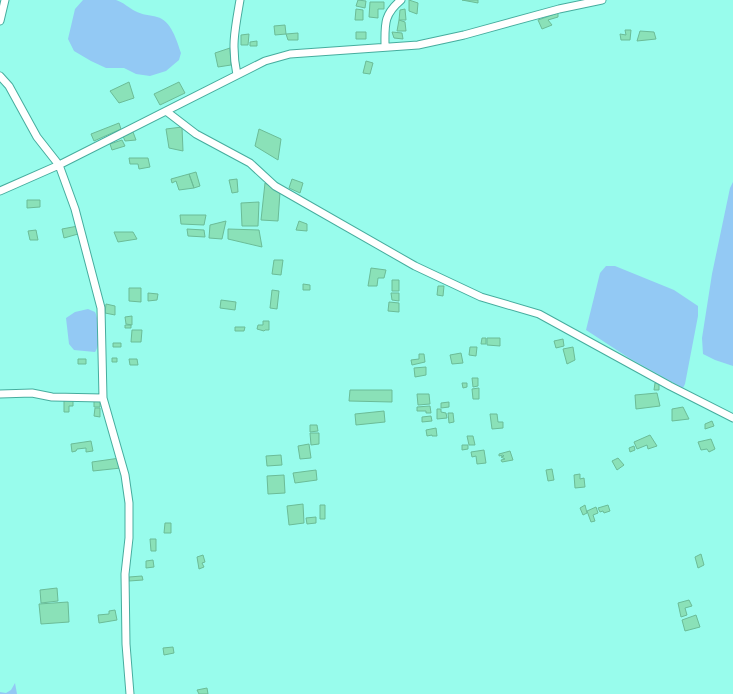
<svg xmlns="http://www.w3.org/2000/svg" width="733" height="694" font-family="Helvetica,sans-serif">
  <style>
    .water { fill: #93c9f4 }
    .building { fill: #8ae1b8; stroke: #6bbc97 }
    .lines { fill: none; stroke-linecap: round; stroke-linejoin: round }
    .minor-casing { stroke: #46ad9e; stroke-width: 9 }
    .minor { stroke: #fff; stroke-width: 7 }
  </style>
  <rect width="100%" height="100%" fill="#98fcec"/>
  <!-- water -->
  <path class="water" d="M83,0h33c7,2 13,8 19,11 7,4 15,4 22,6 14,3 20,24 24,36l-2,7 -13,11 -16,5 -14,-2 -12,-6h-18l-15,-7 -17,-10 -6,-12 7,-30z
    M733,182v184l-18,-6 -12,-6 -1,-16 10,-64 18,-86z
    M606,266h9l59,24 24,16v10l-13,68 -2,4 -54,-30 -43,-28 14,-57z
    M88,309l7,3c4,8 6,33 0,40l-21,-2 -5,-6 -3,-26 9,-6z
    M15,683l2,11h-17v-2l6,1 5,-3z"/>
  <!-- building -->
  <path class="building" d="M358,0l8,1 -1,7 -9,-2z
    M409,0l9,3 -1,11 -8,-3z
    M462,0h16v3z
    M370,2h14v7h-6v9l-9,-1z
    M356,9l7,1v10h-8z
    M405,9l1,11h-7l1,-10z
    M558,13v4l-10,3 4,5 -10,4 -4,-9z
    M399,20l6,2 1,9h-9z
    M285,25l1,9 -11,1 -1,-9z
    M625,30h6l-1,10h-9l-1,-6 6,1z
    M640,31l14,1 2,7 -19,2z
    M356,32h10v7h-10z
    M392,32l10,1 1,6 -9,-1z
    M298,33v7h-10l-2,-6z
    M249,34l-1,11h-7v-10z
    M257,41v5h-7v-4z
    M230,48l1,17 -13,2 -3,-14z
    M366,61l7,2 -3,11 -7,-1z
    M129,82l5,16 -15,5 -9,-12z
    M179,82l6,11 -25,12 -6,-11z
    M119,123l2,6 -27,12 -3,-7z
    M182,127l1,24 -14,-3 -3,-19z
    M259,129l22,10 -3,21 -23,-14z
    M133,132l3,8 -11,1 -2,-5z
    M122,140l3,6 -13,4 -2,-6z
    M129,158h19l2,9 -11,2 -1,-5h-8z
    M196,172l4,14 -6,2 -5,-14z
    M189,174l5,14 -15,2 -3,-9 -4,2 -1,-4z
    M237,179l1,13 -6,1 -3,-13z
    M292,179l11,4 -3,10 -11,-5z
    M265,183l15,9 -2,29 -17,-1z
    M27,200h13v7l-13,1z
    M259,202l-1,24h-16l-1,-23z
    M180,215h26l-2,10 -23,-1z
    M226,221l-4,18 -13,-1 1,-13z
    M299,221l8,3v7l-11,-1z
    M78,226v8l-14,4 -2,-9z
    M187,229l17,1 1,7 -17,-1z
    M228,229l31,1 3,17 -34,-8z
    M36,230l2,10h-8l-2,-9z
    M114,232h19l4,7 -19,3z
    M274,260h9l-2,15 -9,-1z
    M371,268l15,2 -2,8h-6l-1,8h-9z
    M392,280h7v11h-7z
    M303,284l7,1v5h-7z
    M438,286h6l-1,10 -6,-1z
    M129,288h12v14l-12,-1z
    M272,290l7,1 -2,18 -7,-1z
    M148,293l10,1 -1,6 -9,1z
    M391,293h8v8l-7,-1z
    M221,300l15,2 -1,8 -15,-2z
    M389,302l10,1v9l-11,-1z
    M106,304l9,2v9l-10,-2z
    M132,316v9l-6,-1 -1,-7z
    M263,321h6v9h-4l-1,1 -7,-2 1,-4h5z
    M125,325h6v3h-6z
    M235,327h10l-1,4h-9z
    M132,330h10l-1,12h-10z
    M482,338h4v6h-5z
    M487,338h13v8l-13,-1z
    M563,339l1,7 -8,2 -2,-7z
    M113,343h8v4h-8z
    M470,347h7l-1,9 -7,-1z
    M573,347l2,13 -8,4 -4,-15z
    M461,353l2,10 -11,1 -2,-9z
    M419,354h5l1,8 -13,3 -1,-5 8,-1z
    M112,358h5v4h-5z
    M78,359h8v5h-8z
    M129,359h8l1,6h-8z
    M426,367v8l-11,2 -1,-9z
    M472,378h6v8l-5,1z
    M462,383h5v4l-4,1z
    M655,383h4v7h-5z
    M479,388v11h-6l-1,-10z
    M350,390h42v12l-43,-1z
    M657,393l3,13 -24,3 -1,-14z
    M417,394h12l1,10 -12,1z
    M64,400l9,1v5h-4v6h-5z
    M94,400h6v7h-6z
    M449,402v5l-8,1v-5z
    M430,406l1,7h-5v-2h-9v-4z
    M683,407l6,12 -17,2v-12z
    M95,408h5v9l-6,-1z
    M437,409h4v3l5,1 1,5 -10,1z
    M384,411l1,11 -29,3 -1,-11z
    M448,413h5l1,9 -5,1z
    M490,414h7l1,8h5v6l-11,1z
    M431,416l1,5 -10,1v-5z
    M712,421l2,5 -9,3v-5z
    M310,425h7l1,6 -8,1z
    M436,428l1,8h-5v-1l-5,1 -1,-6z
    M310,433h9v11l-8,1z
    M650,435l7,11 -9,3 -1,-4 -10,4 -3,-7z
    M467,436h6l2,9h-6z
    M711,439l4,10 -6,3 -2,-3 -6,1 -3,-8z
    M91,441l2,10 -7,1v-4l-9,1 -1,2 -4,1 -1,-8z
    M309,444l2,14 -11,1 -2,-13z
    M462,445h6v4l-6,1z
    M634,446l1,4 -5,2 -1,-4z
    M484,450l2,13 -9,1 -1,-8 -4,1 -1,-5z
    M510,451l3,9 -11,2 -1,-2 4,-1 -4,-2 3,-1 -1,-1 -4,1v-2z
    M281,455l1,10 -15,1 -1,-10z
    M120,458l1,10 -28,3 -1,-9z
    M618,458l6,7 -7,5 -5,-9z
    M552,469l2,11 -6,1 -2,-11z
    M316,470l1,10 -22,3 -2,-10z
    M580,474v5l4,-1 1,9 -10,1 -1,-13z
    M284,475l1,18 -17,1 -1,-18z
    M303,504l1,19 -15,2 -2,-19z
    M320,505h5v14h-5z
    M585,505l2,8 -4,2 -3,-7z
    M608,505l2,6 -6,2 -1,-2 -3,1 -2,-4z
    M596,507l2,6 -5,2 2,6 -4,1 -4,-11z
    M316,517v6l-9,1 -1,-6z
    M165,523h6v10h-7z
    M150,539h6v12h-5z
    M701,554l3,11 -6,3 -3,-11z
    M203,555l2,7 -3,1 2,4 -5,2 -2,-12z
    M153,560l1,7 -8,1v-7z
    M142,576l1,4 -14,1v-4z
    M57,588l1,13 -17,2 -1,-13z
    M689,600l3,6 -7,2 2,7 -6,2 -3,-14z
    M68,602l1,20 -28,2 -2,-20z
    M115,610l2,10 -18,3 -1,-8 11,-1v-3z
    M696,615l4,12 -15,4 -3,-11z
    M173,647l1,6 -10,2 -1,-7z
    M207,688l1,6h-9l-2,-4z"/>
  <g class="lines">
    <!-- minor casing -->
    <g class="minor-casing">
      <path id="minor" d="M0,21l5,-21
        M385,47c0,-22 -2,-32 16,-47
        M237,75c-6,-29 -2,-46 3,-75
        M0,76l9,10 28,51 22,28 16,44 26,99 2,90 22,77 4,28v35l-4,36 1,70 4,50
        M166,111l30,23 54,29 25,23 140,80 66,31 58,17 131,72 63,32
        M0,191l59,-26 206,-104 25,-7 128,-9 46,-10 95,-26 43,-9
        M0,394l32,-1 20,4 51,1"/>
    </g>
    <!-- minor -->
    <use href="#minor" class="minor"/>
  </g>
</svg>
